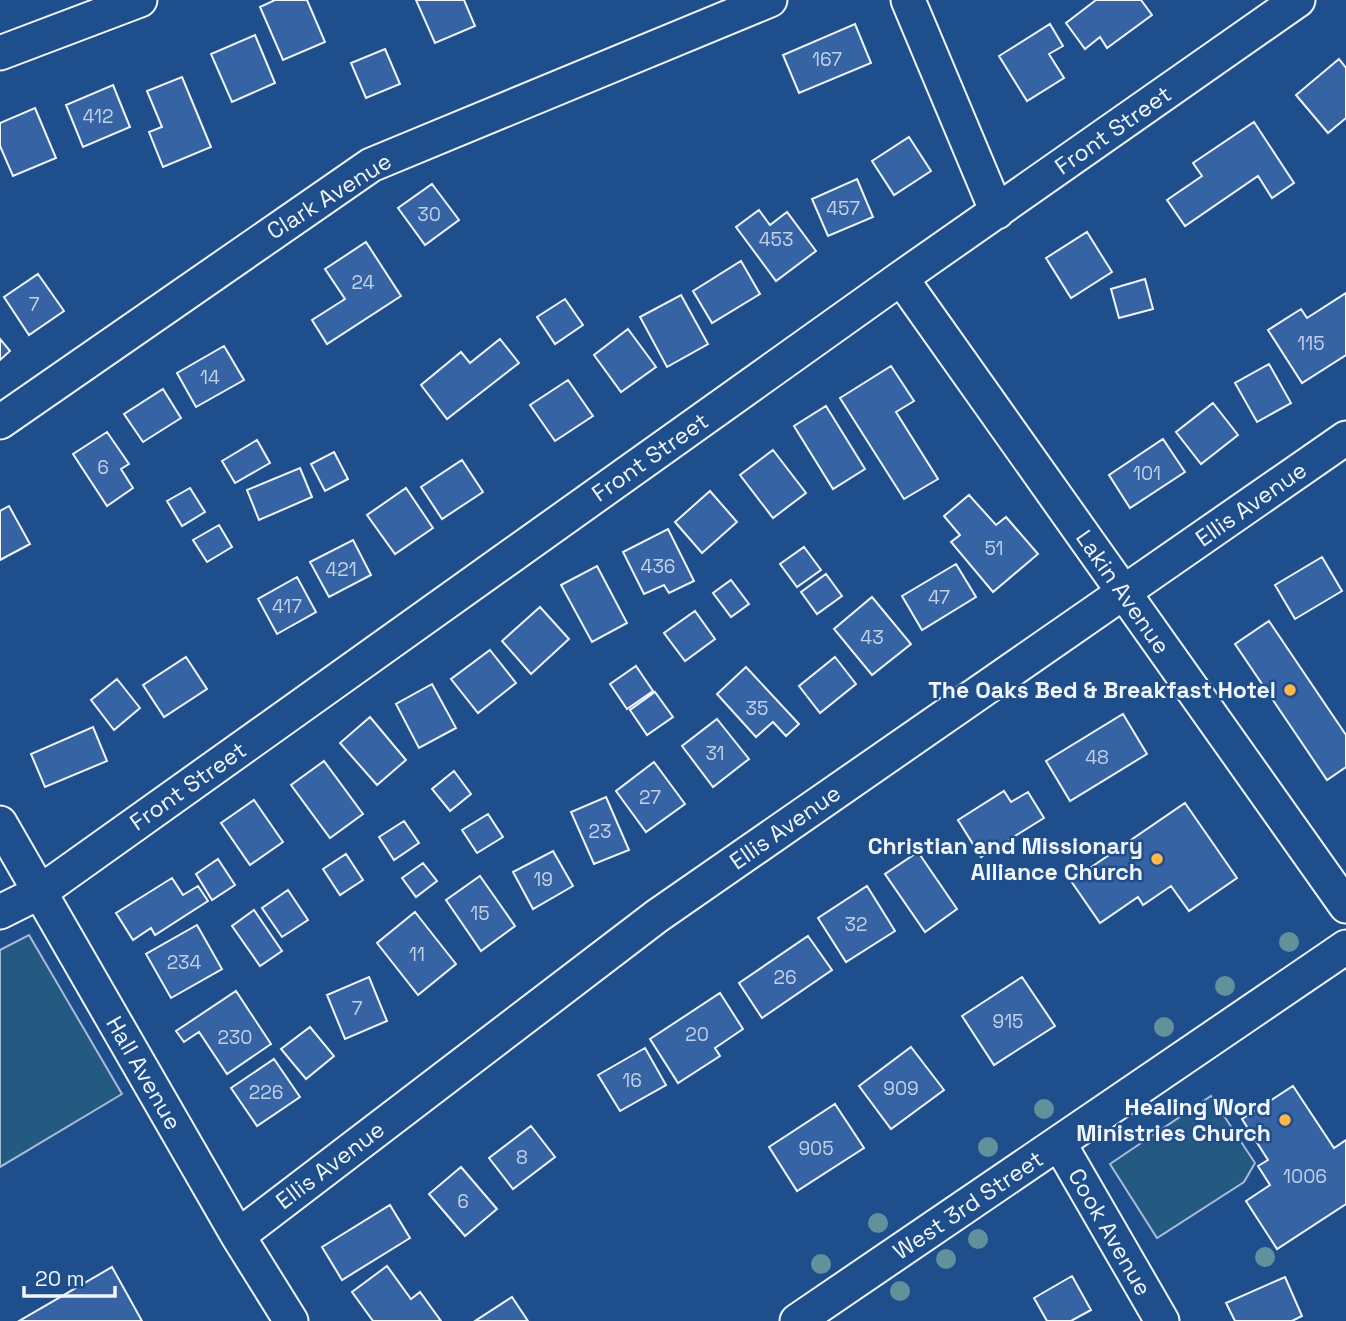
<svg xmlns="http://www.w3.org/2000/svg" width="1346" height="1321" font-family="'Space Grotesk',sans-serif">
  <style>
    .green { fill: #245a82; stroke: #a8bbd7; stroke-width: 2 }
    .building { fill: #3563a3; stroke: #f2f6ff; stroke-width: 2 }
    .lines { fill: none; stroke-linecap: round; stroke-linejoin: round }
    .minor-casing { stroke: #f2f6ff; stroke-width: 37 }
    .minor { stroke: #1f4e8c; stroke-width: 33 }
    .tree { fill: #61919a }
    .poi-dot { fill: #ffb74d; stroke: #1f4e8c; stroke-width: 2.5 }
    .labels { text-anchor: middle; stroke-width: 5; stroke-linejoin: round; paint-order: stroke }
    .number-label { font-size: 19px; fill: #c3d1e8 }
    .street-label { font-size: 23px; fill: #f2f6ff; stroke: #1f4e8c }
    .poi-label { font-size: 23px; font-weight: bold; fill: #f2f6ff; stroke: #1f4e8c; text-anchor: end }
  </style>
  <rect width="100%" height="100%" fill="#1f4e8c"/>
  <!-- green -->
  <path class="green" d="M29,935l93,159 -122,73v-217z
    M1211,1096l44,67 -11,19 -87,56 -47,-74z"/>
  <!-- building -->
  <path class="building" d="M275,0h32l18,42 -42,18 -23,-53z
    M416,0h48l11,26 -40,17z
    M1096,0h45l11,15 -45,33 -7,-11 -15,12 -19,-26z
    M855,24l16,39 -72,30 -16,-38z
    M1050,24l13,22 -14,8 15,24 -37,23 -28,-45z
    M255,35l20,48 -43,19 -21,-48z
    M385,49l15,35 -34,14 -15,-35z
    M1339,59l7,9v50l-18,15 -32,-38z
    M182,77l29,70 -48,20 -14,-35 13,-5 -15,-36z
    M113,85l17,42 -47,20 -17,-42z
    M35,108l21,50 -43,18 -13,-30v-23z
    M1254,122l40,61 -22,15 -14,-22 -73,50 -18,-26 35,-24 -9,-13z
    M909,137l22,34 -37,24 -22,-34z
    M857,179l16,38 -45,19 -16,-37z
    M432,184l27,36 -34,25 -27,-37z
    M759,210l11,15 17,-13 29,39 -40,30 -40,-54z
    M1087,232l25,40 -41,26 -25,-40z
    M366,242l35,54 -74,48 -15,-24 33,-21 -20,-30z
    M741,261l19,33 -48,29 -19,-32z
    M38,274l26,37 -35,24 -25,-38z
    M1145,279l8,30 -34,9 -8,-29z
    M1346,293v62l-44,28 -34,-53 33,-21 6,9z
    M681,295l27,49 -41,23 -27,-50z
    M565,299l18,26 -28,19 -18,-27z
    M628,329l28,38 -35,25 -27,-37z
    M0,339l10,12 -10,9z
    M500,339l19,24 -72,56 -26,-34 40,-33 9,11z
    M224,346l20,34 -48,27 -19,-34z
    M1269,364l22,39 -34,19 -22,-39z
    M891,366l23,35 -18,11 42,67 -34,20 -64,-101z
    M568,380l25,36 -38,25 -25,-36z
    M163,389l18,29 -38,24 -19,-28z
    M1213,403l25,32 -37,29 -25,-32z
    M826,406l39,63 -32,20 -39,-63z
    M107,432l22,32 -8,5 12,19 -26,18 -34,-52z
    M1163,439l22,33 -55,36 -21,-33z
    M257,440l13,23 -35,20 -13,-22z
    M773,450l33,43 -33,25 -33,-43z
    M334,452l14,27 -23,12 -14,-27z
    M462,460l21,32 -41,27 -21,-32z
    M300,468l12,29 -53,23 -12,-30z
    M190,488l15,24 -23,14 -15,-25z
    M406,488l27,40 -38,26 -28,-39z
    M710,491l27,31 -35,31 -27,-31z
    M969,495l27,30 10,-8 32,37 -45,38 -42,-50 9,-7 -16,-19z
    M9,506l21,38 -30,16v-49z
    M219,525l13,22 -25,15 -14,-22z
    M668,529l26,52 -25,12 -5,-8 -20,9 -21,-42z
    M353,540l18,35 -42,22 -19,-35z
    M804,547l17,23 -24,17 -17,-23z
    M1322,557l20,34 -47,28 -20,-34z
    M956,564l20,33 -54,33 -20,-34z
    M597,566l30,57 -35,19 -31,-57z
    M826,574l16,22 -25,18 -16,-22z
    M297,577l19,35 -39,22 -19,-35z
    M731,580l18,24 -18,13 -18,-24z
    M872,597l39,47 -39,31 -38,-46z
    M540,607l29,32 -38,35 -29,-33z
    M695,611l20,28 -30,22 -21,-28z
    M1269,621l77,114v32l-19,13 -92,-136z
    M490,650l26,33 -38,30 -27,-34z
    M186,657l21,32 -43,28 -21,-32z
    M835,657l21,27 -36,29 -21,-27z
    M636,666l17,25 -26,18 -17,-25z
    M746,667l53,57 -13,12 -13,-14 -17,15 -39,-43z
    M117,679l23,29 -26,22 -23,-30z
    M432,684l24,44 -37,20 -23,-44z
    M655,692l18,25 -26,18 -17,-25z
    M1123,714l24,40 -77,47 -24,-40z
    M370,717l36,43 -29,25 -37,-42z
    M717,719l32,40 -36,28 -31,-41z
    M93,727l14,34 -62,26 -14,-33z
    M324,761l39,53 -33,24 -39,-53z
    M654,762l31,42 -39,28 -30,-41z
    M454,771l17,23 -21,17 -18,-22z
    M1004,791l7,11 17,-10 16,26 -63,39 -23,-37z
    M606,797l23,53 -35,14 -23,-52z
    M254,800l29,42 -33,23 -29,-42z
    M1185,803l52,75 -48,33 -18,-25 -28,19 -5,-8 -38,26 -29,-42z
    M488,814l15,23 -26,16 -15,-23z
    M404,821l15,22 -25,17 -15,-23z
    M553,851l20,35 -40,23 -20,-37z
    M918,852l39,57 -32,23 -40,-58z
    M346,854l17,26 -23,15 -17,-26z
    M218,859l17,26 -23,15 -16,-26z
    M423,863l14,18 -21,16 -14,-19z
    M480,876l35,50 -34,25 -35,-51z
    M172,878l11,17 15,-9 10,15 -53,34 -4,-7 -18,12 -17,-27z
    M867,886l28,45 -49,31 -28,-44z
    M288,890l20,30 -26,17 -20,-29z
    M254,910l28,41 -22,15 -28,-40z
    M415,912l41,52 -38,31 -41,-52z
    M197,925l25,44 -51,29 -25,-44z
    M808,936l24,34 -70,48 -23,-35z
    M369,977l18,44 -42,18 -18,-44z
    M1022,977l33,49 -61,39 -32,-49z
    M236,991l35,53 -44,30 -28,-42 -15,10 -8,-11z
    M720,993l23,36 -28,19 5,8 -42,27 -28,-44z
    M310,1027l24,29 -28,23 -25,-30z
    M911,1047l33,43 -53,39 -32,-43z
    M645,1048l21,37 -46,26 -22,-36z
    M274,1059l26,38 -43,29 -26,-38z
    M1293,1086l41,62 12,-8v64l-69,45 -31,-48 24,-16 -12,-19 10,-6 -26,-41z
    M835,1104l29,44 -67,43 -28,-44z
    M531,1126l24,31 -42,32 -24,-31z
    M461,1167l36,42 -32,27 -36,-42z
    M390,1205l20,33 -68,42 -20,-33z
    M387,1266l24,33 9,-7 21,29h-68l-21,-29z
    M112,1267l30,54h-123z
    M1072,1276l19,34 -20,11h-24l-13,-23z
    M1285,1277l17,39 -10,5h-57l-9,-18z
    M512,1297l16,24h-53z"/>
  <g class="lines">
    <!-- minor casing -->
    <g class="minor-casing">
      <path id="minor" d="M908,0l89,212
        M0,53l140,-53
        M901,278l445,628
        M0,422l371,-257 399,-165
        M0,823l238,413 53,85
        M0,912l40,-20 861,-614 397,-278
        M1059,1143l103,178
        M238,1236l419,-320 689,-478
        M797,1321l549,-374"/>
    </g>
    <!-- minor -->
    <use href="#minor" class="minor"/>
  </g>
  <!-- trees -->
  <g class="tree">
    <circle cx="1289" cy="942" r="10"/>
    <circle cx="1225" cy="986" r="10"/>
    <circle cx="1164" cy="1027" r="10"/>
    <circle cx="1044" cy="1109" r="10"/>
    <circle cx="988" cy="1147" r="10"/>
    <circle cx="878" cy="1223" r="10"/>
    <circle cx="978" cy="1239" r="10"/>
    <circle cx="1265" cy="1257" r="10"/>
    <circle cx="946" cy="1259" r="10"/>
    <circle cx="821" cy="1264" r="10"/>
    <circle cx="900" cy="1291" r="10"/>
  </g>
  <!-- markers -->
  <g class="poi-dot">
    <circle cx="1290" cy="690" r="7"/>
    <circle cx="1157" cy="859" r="7"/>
    <circle cx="1285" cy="1120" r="7"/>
  </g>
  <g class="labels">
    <!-- number labels -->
    <g class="number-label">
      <text x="827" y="66">167</text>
      <text x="98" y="123">412</text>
      <text x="843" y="215">457</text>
      <text x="429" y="221">30</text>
      <text x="776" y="246">453</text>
      <text x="363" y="289">24</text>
      <text x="34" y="311">7</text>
      <text x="1311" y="350">115</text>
      <text x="210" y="384">14</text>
      <text x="103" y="474">6</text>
      <text x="1147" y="480">101</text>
      <text x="994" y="555">51</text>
      <text x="658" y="573">436</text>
      <text x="341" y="576">421</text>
      <text x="939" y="604">47</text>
      <text x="287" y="613">417</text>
      <text x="872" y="644">43</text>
      <text x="757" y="715">35</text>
      <text x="715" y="760">31</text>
      <text x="1097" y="764">48</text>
      <text x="650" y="804">27</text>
      <text x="600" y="838">23</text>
      <text x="543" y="886">19</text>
      <text x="480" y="920">15</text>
      <text x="856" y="931">32</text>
      <text x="417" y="961">11</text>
      <text x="184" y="969">234</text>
      <text x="785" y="984">26</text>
      <text x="357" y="1015">7</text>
      <text x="1008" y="1028">915</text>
      <text x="697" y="1041">20</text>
      <text x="235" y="1044">230</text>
      <text x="632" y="1087">16</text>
      <text x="901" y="1095">909</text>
      <text x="266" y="1099">226</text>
      <text x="816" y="1155">905</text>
      <text x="522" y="1164">8</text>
      <text x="1305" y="1183">1006</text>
      <text x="463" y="1208">6</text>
    </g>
    <!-- street labels -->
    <g class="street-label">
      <text transform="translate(1113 130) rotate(-35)" y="8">Front Street</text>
      <text transform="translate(329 196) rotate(-32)" y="8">Clark Avenue</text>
      <text transform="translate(650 457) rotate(-35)" y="8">Front Street</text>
      <text transform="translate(1251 504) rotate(-35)" y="8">Ellis Avenue</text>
      <text transform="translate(1123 592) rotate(55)" y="8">Lakin Avenue</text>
      <text transform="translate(188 786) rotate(-35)" y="8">Front Street</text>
      <text transform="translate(785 827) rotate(-35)" y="8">Ellis Avenue</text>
      <text transform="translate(144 1073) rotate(60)" y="8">Hall Avenue</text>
      <text transform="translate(330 1165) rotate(-37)" y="8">Ellis Avenue</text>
      <text transform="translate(968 1205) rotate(-34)" y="8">West 3rd Street</text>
      <text transform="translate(1110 1232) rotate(60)" y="8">Cook Avenue</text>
    </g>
    <!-- poi labels -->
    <g class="poi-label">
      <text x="1276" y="698">The Oaks Bed &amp; Breakfast Hotel</text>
      <text x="1143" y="854">Christian and Missionary<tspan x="1143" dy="26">Alliance Church</tspan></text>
      <text x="1271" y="1115">Healing Word<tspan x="1271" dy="26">Ministries Church</tspan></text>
    </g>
  </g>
  <!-- scale -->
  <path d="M24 1286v10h91v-10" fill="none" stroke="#f2f6ff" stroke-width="3.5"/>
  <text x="35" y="1286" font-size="21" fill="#f2f6ff" stroke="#1f4e8c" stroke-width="5" paint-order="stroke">20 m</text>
</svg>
